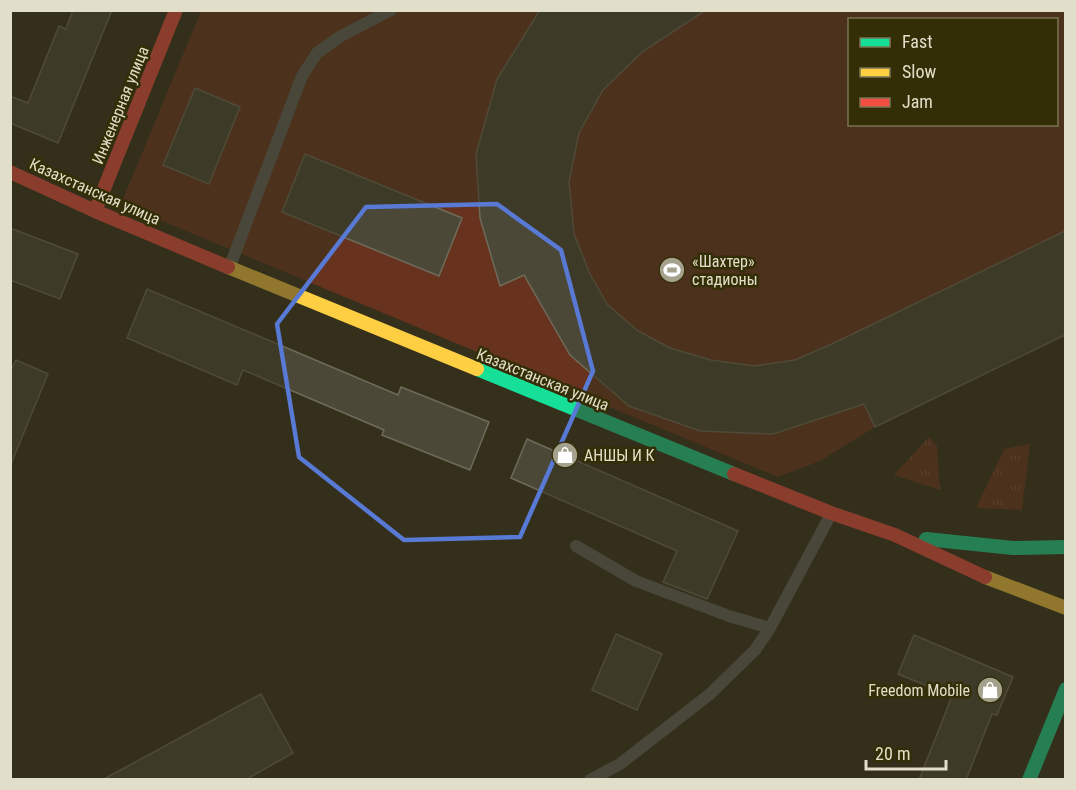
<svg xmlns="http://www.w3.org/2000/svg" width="1076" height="790" font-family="'Roboto Condensed',sans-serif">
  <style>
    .grass { fill: url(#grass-tufts) }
    .pitch { fill: #68331e; fill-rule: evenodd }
    .building { fill: #4b4838; stroke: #6e6b5a; stroke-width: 1.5 }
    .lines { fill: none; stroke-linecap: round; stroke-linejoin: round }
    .lane { stroke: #60645e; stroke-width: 12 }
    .fast { stroke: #16e098; stroke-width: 14 }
    .slow { stroke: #ffcf43; stroke-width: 14 }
    .jam { stroke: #f24e42; stroke-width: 14 }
    .marked { fill: none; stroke: #5879d4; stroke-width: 4.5; stroke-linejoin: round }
    .labels { text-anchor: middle; stroke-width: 5; stroke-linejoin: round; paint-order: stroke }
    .street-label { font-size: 16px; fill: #e1dec9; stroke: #342e06 }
    .poi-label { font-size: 16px; fill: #e1dec9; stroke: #342e06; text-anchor: start }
  </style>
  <defs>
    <pattern id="grass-tufts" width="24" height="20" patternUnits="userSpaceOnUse" patternTransform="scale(1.5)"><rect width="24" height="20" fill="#68331e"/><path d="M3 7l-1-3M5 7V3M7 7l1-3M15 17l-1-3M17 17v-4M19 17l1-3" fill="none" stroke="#7d503d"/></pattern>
  </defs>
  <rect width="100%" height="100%" fill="#34301c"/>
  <!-- grass -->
  <path class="grass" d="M929,437l8,9 3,44 -46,-15z
    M1030,444l-8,66 -46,-2 28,-59z"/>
  <!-- pitch -->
  <path class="pitch" d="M201,11h864v324l-190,92 -55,34 -42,16 -657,-273zM850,20h206v104h-206z"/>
  <!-- building -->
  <path class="building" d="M73,10h39l-54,133 -48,-20v-27l18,7 31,-77 7,3z
    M540,10h166l-64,42 -39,38 -24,43 -10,49 5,52 16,40 17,30 31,27 32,17 41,12 43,6 41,-6 39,-17 231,-112v104l-190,92 -11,-23 -91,30 -73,-3 -71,-25 -59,-51 -46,-80 -24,11 -20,-68 -4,-64 21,-75z
    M195,88l45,19 -31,77 -46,-19z
    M305,154l157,64 -23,58 -157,-64z
    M10,228l68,26 -18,45 -50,-19z
    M147,289l251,106 3,-8 88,35 -19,48 -88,-35 2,-5 -141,-60 -6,15 -110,-47z
    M16,360l32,14 -37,90 -1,-92z
    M527,439l211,92 -31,68 -44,-17 14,-31 -166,-73z
    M616,634l46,20 -25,56 -45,-20z
    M914,635l99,42 -16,38 -5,-1 -26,66h-47l33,-84 -54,-22z
    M261,694l32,59 -48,27h-143z"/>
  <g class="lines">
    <!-- lane -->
    <path class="lane" d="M230,266l72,-190 15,-23 24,-17 50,-26
      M576,546l60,35 93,35 41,12
      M590,780l30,-16 90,-70 45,-44 15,-22 61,-114"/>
    <!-- fast -->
    <path class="fast" d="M477,369l257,105
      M926,539l87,9 53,-1
      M1029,780l37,-91"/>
    <!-- slow -->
    <path class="slow" d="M228,267l249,102
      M985,577l81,31"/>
    <!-- jam -->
    <path class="jam" d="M10,172l85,39 133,56
      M95,211l81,-201
      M734,474l97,39 64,22 90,42"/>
  </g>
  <!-- marked area -->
  <path d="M0 0H1076V790H0ZM497,204l64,46 32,121 -73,166 -116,3 -105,-83 -22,-133 89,-117z" fill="#34301c" fill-opacity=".55" fill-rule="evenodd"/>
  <path class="marked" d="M497,204l64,46 32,121 -73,166 -116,3 -105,-83 -22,-133 89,-117z"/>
  <!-- icons -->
  <defs>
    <g id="stadium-disc" transform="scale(1.35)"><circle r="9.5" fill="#a4a18c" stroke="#342e06"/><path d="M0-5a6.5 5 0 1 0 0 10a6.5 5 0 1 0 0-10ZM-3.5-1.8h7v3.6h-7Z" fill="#fff"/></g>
    <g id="shop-disc" transform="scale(1.35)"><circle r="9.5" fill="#a4a18c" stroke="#342e06"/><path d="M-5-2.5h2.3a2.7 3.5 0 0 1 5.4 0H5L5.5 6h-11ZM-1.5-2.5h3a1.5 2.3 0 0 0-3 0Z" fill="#fff"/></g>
  </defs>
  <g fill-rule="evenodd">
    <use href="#stadium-disc" x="672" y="270"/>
    <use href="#shop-disc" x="565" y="455"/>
    <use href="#shop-disc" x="990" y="690"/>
  </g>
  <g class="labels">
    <!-- street labels -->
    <g class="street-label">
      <text transform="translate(120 105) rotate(-68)" y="6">Инженерная улица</text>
      <text transform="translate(95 191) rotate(24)" y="6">Казахстанская улица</text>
      <text transform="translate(543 379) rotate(22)" y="6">Казахстанская улица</text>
    </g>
    <!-- poi labels -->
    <g class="poi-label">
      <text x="692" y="267">«Шахтер»<tspan x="692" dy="18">стадионы</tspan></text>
      <text x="584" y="461">АНШЫ И К</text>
      <text x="970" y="696" text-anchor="end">Freedom Mobile</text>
    </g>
  </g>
  <!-- border -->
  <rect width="1076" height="790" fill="none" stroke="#e1dec9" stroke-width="24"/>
  <!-- legend -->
  <rect x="848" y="18" width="210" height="108" fill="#342e06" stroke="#797454" stroke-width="1.5"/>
  <rect x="860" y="38" width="30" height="9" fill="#16e098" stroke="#797454" stroke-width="1.5"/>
  <text x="902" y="48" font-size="18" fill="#e1dec9">Fast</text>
  <rect x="860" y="68" width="30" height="9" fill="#ffcf43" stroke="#797454" stroke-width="1.5"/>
  <text x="902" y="78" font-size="18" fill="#e1dec9">Slow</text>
  <rect x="860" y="98" width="30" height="9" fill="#f24e42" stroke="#797454" stroke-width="1.5"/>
  <text x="902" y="108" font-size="18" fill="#e1dec9">Jam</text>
  <!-- scale -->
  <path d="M866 760v9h80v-9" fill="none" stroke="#e1dec9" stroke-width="3"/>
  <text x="875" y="760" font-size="18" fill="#e1dec9" stroke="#342e06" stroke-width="4.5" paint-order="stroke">20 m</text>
</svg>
